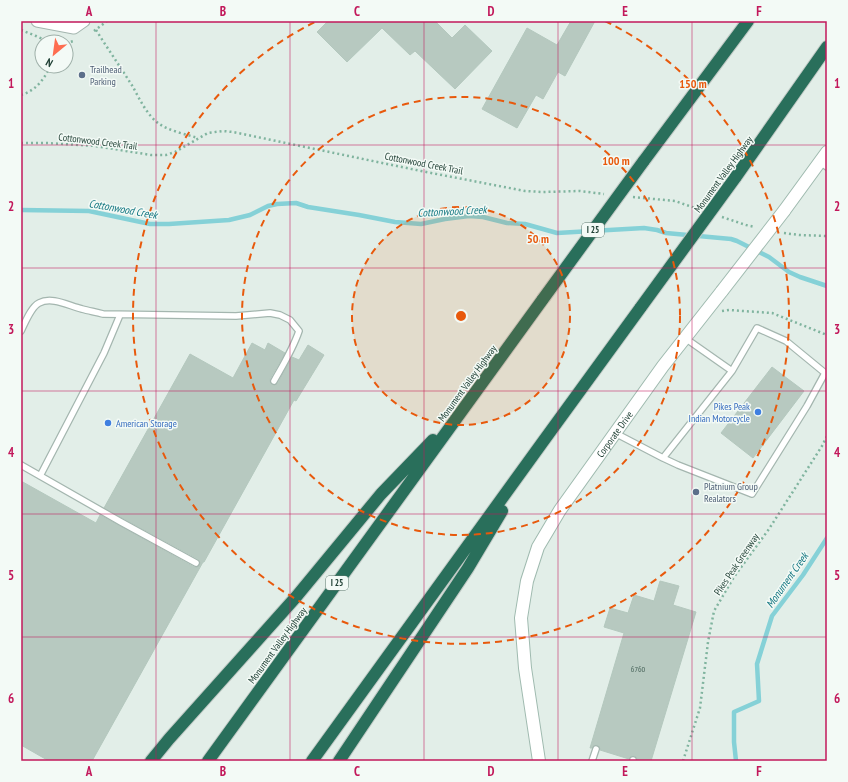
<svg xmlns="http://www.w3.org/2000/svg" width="848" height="782" font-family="'PT Sans Narrow',sans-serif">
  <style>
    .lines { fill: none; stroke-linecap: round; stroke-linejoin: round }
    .stream { stroke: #85d1d7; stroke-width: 4.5 }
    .building { fill: #b7c9c0; stroke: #b4c8be }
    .lane-casing { stroke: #a4b6af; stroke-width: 8 }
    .street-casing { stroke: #a4b6af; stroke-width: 13 }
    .secondary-casing { stroke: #9fbaaf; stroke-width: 14 }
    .highway-casing { stroke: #c1cac6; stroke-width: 14 }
    .path { stroke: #80b49f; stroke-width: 2.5; stroke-dasharray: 2 3; stroke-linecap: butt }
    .lane { stroke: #fff; stroke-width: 5.5 }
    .street { stroke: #fff; stroke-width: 11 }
    .secondary { stroke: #fff; stroke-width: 12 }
    .highway { stroke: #296f5b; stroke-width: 12 }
    .secondary-bridge-casing { stroke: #9fbaaf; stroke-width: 14; stroke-linecap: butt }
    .highway-bridge-casing { stroke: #c1cac6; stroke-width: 14; stroke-linecap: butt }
    .secondary-bridge { stroke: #fff; stroke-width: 12 }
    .highway-bridge { stroke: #296f5b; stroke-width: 12 }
    .grid { fill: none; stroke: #c2185b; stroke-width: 1; stroke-opacity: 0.55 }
    .ring { fill: none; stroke: #e8590c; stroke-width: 2; stroke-dasharray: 7 5 }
    .service-dot { fill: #5c6f8a; stroke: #f3faf6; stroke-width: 1.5 }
    .shop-dot { fill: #3f7fe0; stroke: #f3faf6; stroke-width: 1.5 }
    .labels { text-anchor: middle; stroke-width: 3; stroke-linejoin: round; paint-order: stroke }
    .number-label { font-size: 8px; fill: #466258 }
    .shield { fill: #f3faf6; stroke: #5f786f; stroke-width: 1 }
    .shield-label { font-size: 9px; font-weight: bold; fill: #204035 }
    .service-label { font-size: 10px; fill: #4e5e75; stroke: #f3faf6; text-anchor: start }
    .street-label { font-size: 10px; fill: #204035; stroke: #f3faf6 }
    .shop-label { font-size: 10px; fill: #366cbe; stroke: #f3faf6; text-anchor: end }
    .water-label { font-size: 11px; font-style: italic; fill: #157882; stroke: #f3faf6 }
    .centre { fill: #e8590c; stroke: #f3faf6; stroke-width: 2 }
    .ring-label { font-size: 12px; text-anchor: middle; font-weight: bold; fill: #e8590c; stroke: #f3faf6; stroke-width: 3; stroke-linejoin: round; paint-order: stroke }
    .neatline { fill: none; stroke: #c2185b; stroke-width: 1.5 }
    .grid-label { font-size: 13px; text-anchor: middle; font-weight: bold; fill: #c2185b }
  </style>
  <rect width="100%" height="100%" fill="#e2eee8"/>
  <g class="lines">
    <!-- stream -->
    <path class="stream" d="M21,210l68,1 61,13h19l60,-4 21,-5 18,-9 9,-2 19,-1 12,4 51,8 36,7 26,2 24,-5 24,-3 14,1 24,6 18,1 32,9 87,-5 13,2 9,3 65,6 6,2 32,16 20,15 11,5 27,9
      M736,761l-2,-19v-30l25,-11 -2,-37 15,-48 31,-41 24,-37"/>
  </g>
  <!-- building -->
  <path class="building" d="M328,21h107l17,17 13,-13 27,26 -37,38 -40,-38 -5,4 -28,-27 -35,34 -30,-30z
    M571,21h24l-30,55 -7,-4 -15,27 -7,-4 -19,33 -35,-19 45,-81 30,17z
    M252,343l13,7 3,-7 17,10 -15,26 1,4 3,2 4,-2 14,-26 7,3 9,-15 16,10 -28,46 -2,-1 -90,162h-1l-63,113 -48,86h-43l-28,-16v-264l75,42 4,-8 94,52h4l2,-4 -2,-4 -94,-51 86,-154 43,24z
    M772,367l32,24 -51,67 -32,-25z
    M660,581l19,5 -6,19 23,7 -45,149h-14v-3l-2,-2h-4l-2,3 -29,-9 -1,-4 -2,-1 -3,1 -2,2h-2l34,-115 -20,-6 6,-19 18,5 6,-18 20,6z"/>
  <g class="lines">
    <!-- lane casing -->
    <g class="lane-casing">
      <path id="lane" d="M820,162l7,5
        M21,331c4,-8 10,-24 18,-28 13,-7 30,3 43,6 7,2 14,3 21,5l133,2 34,-3 10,2 10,5 9,11c-6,18 -16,34 -25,50
        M685,338l47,33 25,-43 29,13 39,32 -18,33 -55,88 -74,-29 -15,-7 69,-87
        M615,433l48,25
        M21,465l100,57 75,41
        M40,476l64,-123 16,-38
        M592,761l4,-12
        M633,761v-1"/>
    </g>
    <!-- street casing -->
    <g class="street-casing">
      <path id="street" d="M37,21l37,7 10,-7"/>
    </g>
    <!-- secondary casing -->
    <g class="secondary-casing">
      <g id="secondary">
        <path d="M784,211l43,-59"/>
        <path id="s1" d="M539,761l-14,-93 -4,-50 6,-37 11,-34 22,-37 103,-144 59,-75"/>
      </g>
    </g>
    <!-- highway casing -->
    <g class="highway-casing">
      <path id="highway" d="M643,162l105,-141
        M735,178l92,-131
        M151,761l18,-22 127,-142 85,-103 52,-54
        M208,761l335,-462
        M312,761l230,-318 99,-136
        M339,761l129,-193 34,-57"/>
    </g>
    <!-- path -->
    <path class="path" d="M21,30l15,6 13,6
      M96,30c12,19 25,38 37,57 6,11 14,28 25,36 11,8 27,11 40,15
      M94,31l13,-10
      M66,43l8,-2
      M21,95c14,-4 24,-16 29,-29
      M21,143h26l48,3 56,9h15l9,-3 33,-19 15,-2 10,1 188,39 104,20 17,1 38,-1 24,3
      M633,197l42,4 23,8
      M722,217l24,8 9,2
      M784,233l15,2 28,1
      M722,311l7,-1 43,3 55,22
      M683,761l17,-53 8,-66 6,-31 20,-34 35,-48 53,-83 5,-10"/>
    <!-- lane -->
    <use href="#lane" class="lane"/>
    <!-- street -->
    <use href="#street" class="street"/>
    <!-- secondary -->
    <use href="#secondary" class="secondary"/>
    <!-- highway -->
    <use href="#highway" class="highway"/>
    <!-- secondary-bridge casing -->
    <g class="secondary-bridge-casing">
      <path id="secondary-bridge" d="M722,291l62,-80"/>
    </g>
    <!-- highway-bridge casing -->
    <g class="highway-bridge-casing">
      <path id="highway-bridge" d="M543,299l100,-137
        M641,307l94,-129"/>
    </g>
    <!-- secondary-bridge -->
    <use href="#secondary-bridge" class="secondary-bridge"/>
    <!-- highway-bridge -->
    <use href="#highway-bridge" class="highway-bridge"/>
  </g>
  <!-- grid -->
  <path class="grid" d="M156,21v740M290,21v740M424,21v740M558,21v740M692,21v740M21,145h806M21,268h806M21,391h806M21,514h806M21,637h806"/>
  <!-- distance rings -->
  <circle cx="461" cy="316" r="109" fill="#e8590c" fill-opacity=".12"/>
  <g class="ring">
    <circle cx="461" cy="316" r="109"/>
    <circle cx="461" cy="316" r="219"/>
    <path d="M605 21A328 328 0 1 1 317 21"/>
  </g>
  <!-- markers -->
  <g class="service-dot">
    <circle cx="82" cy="75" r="4"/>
    <circle cx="696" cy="492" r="4"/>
  </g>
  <g class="shop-dot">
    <circle cx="758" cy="412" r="4"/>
    <circle cx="108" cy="423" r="4"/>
  </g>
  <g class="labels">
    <!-- number labels -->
    <g class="number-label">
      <text x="638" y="672">6760</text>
    </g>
    <!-- shield labels -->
    <g class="shield">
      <rect x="582" y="223" width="22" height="14" rx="3"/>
      <rect x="326" y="576" width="22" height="14" rx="3"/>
    </g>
    <g class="shield-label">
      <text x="593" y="233">I 25</text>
      <text x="337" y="586">I 25</text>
    </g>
    <!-- service labels -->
    <g class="service-label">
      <text x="90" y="73">Trailhead<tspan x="90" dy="12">Parking</tspan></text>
      <text x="704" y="490">Platnium Group<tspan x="704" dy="12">Realators</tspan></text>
    </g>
    <!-- street labels -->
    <g class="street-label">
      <text transform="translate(98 141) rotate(7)" y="4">Cottonwood Creek Trail</text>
      <text transform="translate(424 163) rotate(11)" y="4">Cottonwood Creek Trail</text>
      <text transform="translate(723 174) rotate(-54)" y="4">Monument Valley Highway</text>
      <text transform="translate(467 383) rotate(-54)" y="4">Monument Valley Highway</text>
      <text dy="4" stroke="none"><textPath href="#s1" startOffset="354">Corporate Drive</textPath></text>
      <text transform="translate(736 564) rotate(-56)" y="4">Pikes Peak Greenway</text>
      <text transform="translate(277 645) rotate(-54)" y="4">Monument Valley Highway</text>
    </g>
    <!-- shop labels -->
    <g class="shop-label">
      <text x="750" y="410">Pikes Peak<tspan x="750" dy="12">Indian Motorcycle</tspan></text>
      <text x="116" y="427" text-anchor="start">American Storage</text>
    </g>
    <!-- water labels -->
    <g class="water-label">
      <text transform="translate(123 209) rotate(10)" y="4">Cottonwood Creek</text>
      <text transform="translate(452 211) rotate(-3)" y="4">Cottonwood Creek</text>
      <text transform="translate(787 580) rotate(-55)" y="4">Monument Creek</text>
    </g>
  </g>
  <circle cx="461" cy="316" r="6" class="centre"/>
  <g class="ring-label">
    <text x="693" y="88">150 m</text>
    <text x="616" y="165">100 m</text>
    <text x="538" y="243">50 m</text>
  </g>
  <!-- border -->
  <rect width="848" height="782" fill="none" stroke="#f3faf6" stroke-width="44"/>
  <!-- north arrow -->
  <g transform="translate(54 54) rotate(209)"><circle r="19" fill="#f3faf6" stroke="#9fb0a9"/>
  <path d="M0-3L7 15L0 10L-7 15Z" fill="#fe6d50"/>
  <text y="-6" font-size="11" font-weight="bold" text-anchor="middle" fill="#204035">N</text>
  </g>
  <rect x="22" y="22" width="804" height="738" class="neatline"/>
  <g class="grid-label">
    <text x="89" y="16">A</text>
    <text x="223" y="16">B</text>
    <text x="357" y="16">C</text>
    <text x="491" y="16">D</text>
    <text x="625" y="16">E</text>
    <text x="759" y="16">F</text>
    <text x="11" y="88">1</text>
    <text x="837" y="88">1</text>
    <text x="11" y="211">2</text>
    <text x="837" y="211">2</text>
    <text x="11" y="334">3</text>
    <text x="837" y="334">3</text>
    <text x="11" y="457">4</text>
    <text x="837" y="457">4</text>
    <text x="11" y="580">5</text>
    <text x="837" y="580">5</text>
    <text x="11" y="703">6</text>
    <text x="837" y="703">6</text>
    <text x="89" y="776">A</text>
    <text x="223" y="776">B</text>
    <text x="357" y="776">C</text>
    <text x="491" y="776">D</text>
    <text x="625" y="776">E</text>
    <text x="759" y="776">F</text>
  </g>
</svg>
